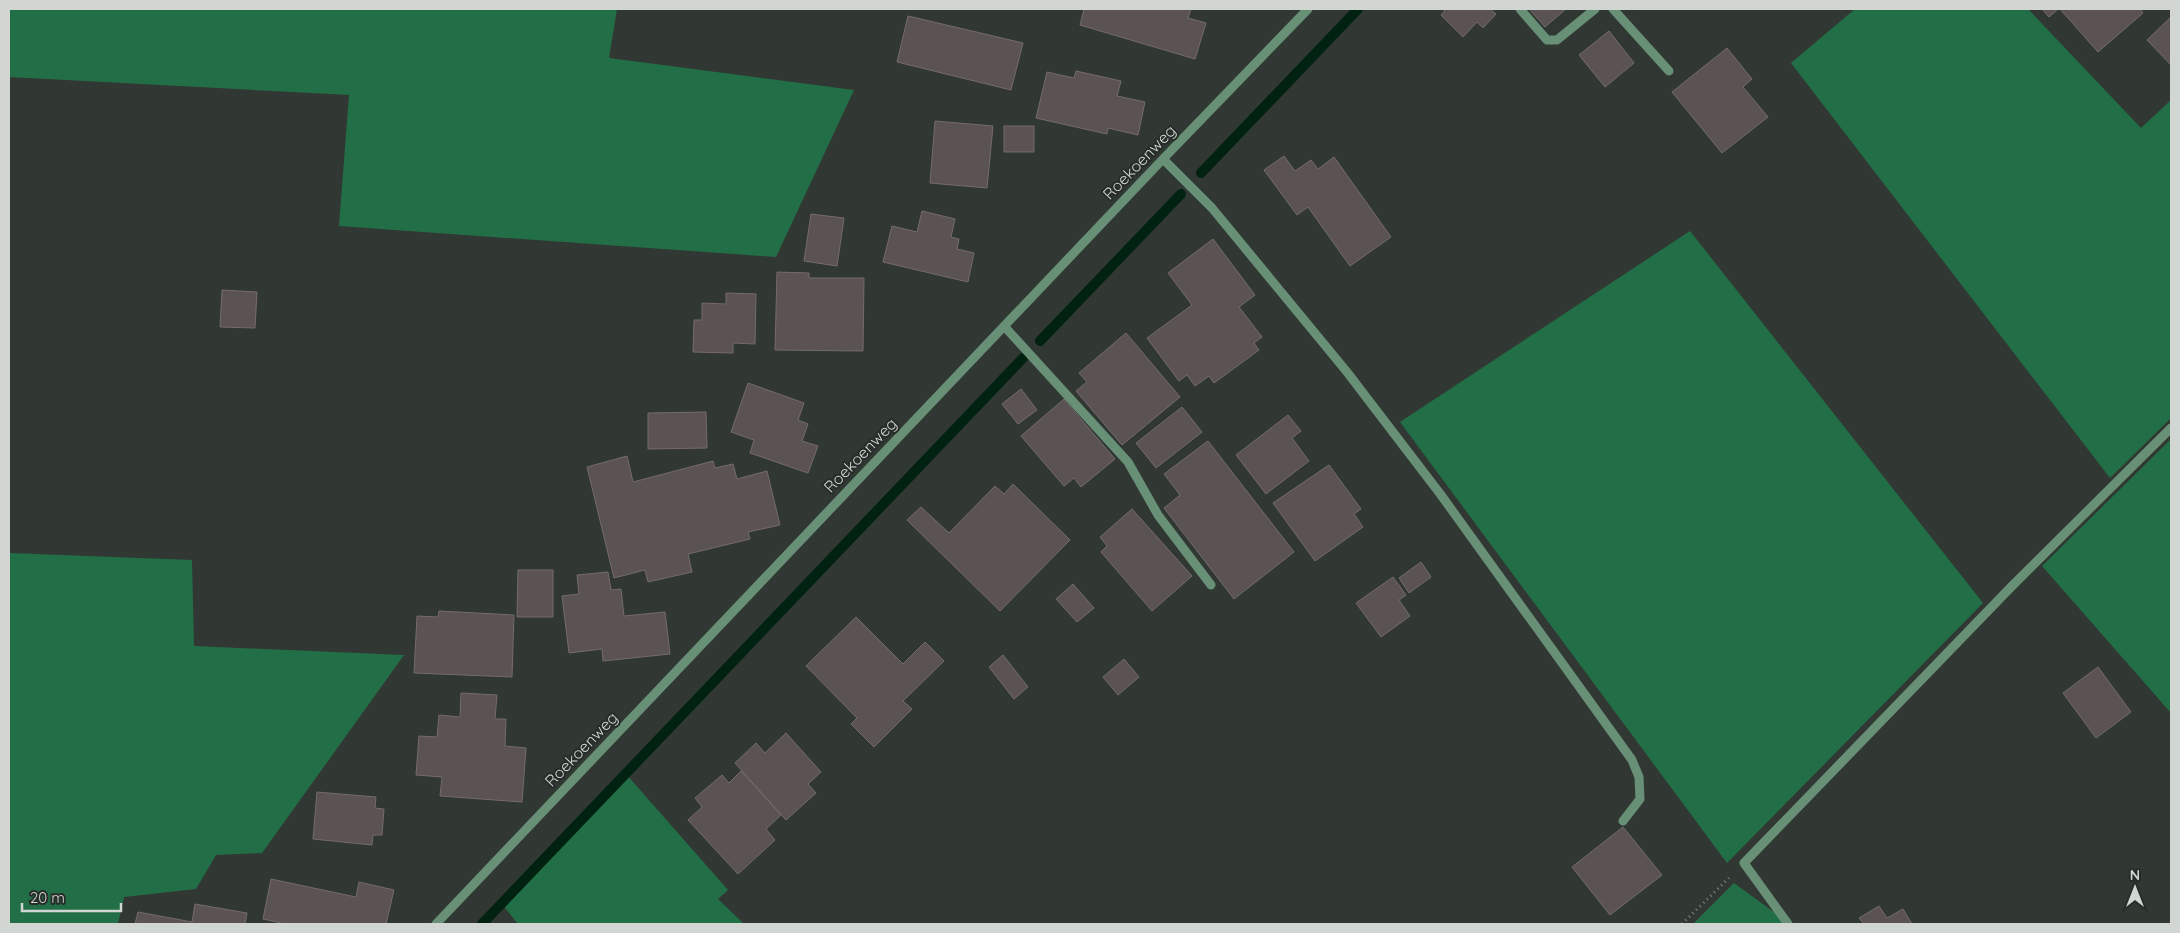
<svg xmlns="http://www.w3.org/2000/svg" width="2180" height="933" font-family="Quicksand,sans-serif">
<rect width="100%" height="100%" fill="#313833"/>
<path fill="#226f47" d="M9,9H617L609,58L854,90L776,257L339,226L349,95L9,77Z
M1855,9H2028L2141,128L2171,100V418L2110,478L1791,63Z
M1690,231L1983,603L1727,863L1400,422Z
M2171,439V713L2042,566Z
M9,553L192,560L194,646L404,655L262,853L216,855L196,889L124,897L118,924H9Z
M626,774L728,890L718,899L744,924H518L502,904Z
M1734,883L1782,918L1786,924H1693Z"/>
<g fill="none" stroke-linecap="round" stroke-linejoin="round">
<path stroke="#022211" stroke-width="10" d="M1201,173L1358,9
M1040,341L1181,194
M482,924L1023,358"/>
</g>
<path fill="#5b5253" stroke="#756b6c" d="M1084,9H1191L1188,18L1206,23L1195,59L1080,25Z
M1446,9H1490L1496,14L1483,28L1477,22L1463,37L1441,15Z
M1529,9H1566L1545,27Z
M2042,9H2058L2049,17Z
M2060,9H2140L2143,13L2098,52Z
M908,16L1023,43L1011,90L897,62Z
M2171,17V65L2147,40Z
M1609,31L1634,63L1605,87L1579,55Z
M1727,48L1752,79L1743,87L1768,117L1722,153L1672,92Z
M1076,71L1121,81L1117,96L1145,102L1138,135L1108,128L1107,134L1036,118L1047,72L1074,78Z
M935,121L993,126L987,188L930,183Z
M1004,126H1034V152H1004Z
M1284,156L1295,171L1311,160L1318,169L1334,157L1391,237L1350,266L1308,207L1297,215L1264,170Z
M922,211L955,219L951,237L959,239L957,249L974,253L968,282L883,262L892,226L917,232Z
M811,214L844,218L837,266L804,261Z
M1213,239L1255,295L1239,307L1262,337L1254,343L1259,350L1214,383L1209,376L1195,386L1187,375L1179,381L1147,338L1192,305L1168,273Z
M777,272L809,273V278H864L863,351L775,350Z
M222,290L257,292L255,328L220,327Z
M726,293L756,294L755,344L733,343V353L693,352L694,320H702V303L726,304Z
M1126,333L1180,397L1122,445L1076,391L1087,382L1079,373Z
M748,383L804,403L798,420L808,424L802,441L818,446L808,473L750,453L754,440L731,432Z
M1021,389L1037,410L1018,424L1002,404Z
M1064,399L1115,459L1081,487L1074,478L1064,486L1021,436Z
M1182,407L1202,432L1156,468L1136,443Z
M706,412L707,448L648,449V413Z
M1288,415L1301,431L1292,438L1309,461L1266,494L1236,455Z
M1208,441L1294,552L1234,599L1164,508L1180,495L1164,474Z
M627,456L633,482L713,461L715,468L733,464L737,479L767,471L780,525L748,532L750,539L688,554L692,572L648,582L645,570L614,578L587,467Z
M1329,465L1361,509L1354,514L1363,527L1315,561L1273,503Z
M1013,484L1070,540L1000,611L907,520L921,507L949,533L995,486L1004,494Z
M1132,509L1192,576L1152,611L1101,552L1107,546L1100,537Z
M1421,562L1431,577L1409,593L1399,578Z
M518,570H553V617H517Z
M608,572L611,590L621,589L624,616L665,612L670,654L603,661L602,649L569,653L562,596L579,594L577,575Z
M1393,577L1406,595L1399,600L1410,616L1381,637L1356,603Z
M1073,584L1094,608L1077,622L1056,599Z
M439,611L514,615L512,677L414,673L417,616L438,617Z
M856,617L903,664L925,642L944,661L903,701L912,709L874,747L851,724L857,718L806,666Z
M1003,655L1028,687L1014,699L989,667Z
M1124,659L1139,677L1118,695L1103,677Z
M2098,667L2131,712L2096,738L2063,693Z
M461,693L497,695L495,719H506L505,746L526,748L522,802L440,796L442,777L416,775L419,736L437,737L439,715L460,717Z
M786,733L821,772L808,784L816,793L786,820L735,763L756,743L765,753Z
M741,771L781,815L766,829L775,840L738,874L688,820L702,807L695,798L722,775L729,783Z
M317,792L376,797L375,808L384,809L382,835H373L372,845L313,839Z
M1623,827L1662,875L1610,915L1572,867Z
M271,879L356,897L359,882L394,890L386,924H281V923L263,919Z
M195,904L247,913L245,924H135L138,912L192,922Z
M1879,906L1887,918L1903,909L1912,924H1864L1859,918Z"/>
<g fill="none" stroke-linecap="round" stroke-linejoin="round">
<path stroke="#828884" stroke-width="3" stroke-dasharray="1 4" stroke-linecap="butt" d="M1682,924L1729,878"/>
<path stroke="#689077" stroke-width="9" d="M1520,9L1547,40H1557L1595,9
M1613,9L1669,71
M1163,159L1212,208L1347,372L1441,495L1632,760L1639,777L1640,799L1623,821
M1004,326L1128,462L1158,515L1211,585
M436,924L1163,159L1308,9
M1788,924L1744,863L2013,585L2171,428"/>
</g>
<g text-anchor="middle" dominant-baseline="central" stroke-width="4" stroke-linejoin="round" paint-order="stroke">
<g font-size="16" fill="#d2d6d3" stroke="#272e29">
<text transform="translate(1139 162) rotate(-46)">Roekoenweg</text>
<text transform="translate(860 455) rotate(-46)">Roekoenweg</text>
<text transform="translate(581 749) rotate(-46)">Roekoenweg</text>
</g>
</g>
<rect width="2180" height="933" fill="none" stroke="#d2d6d3" stroke-width="20"/>
<g transform="translate(2135 888)" stroke="#272e29" stroke-width="4" paint-order="stroke">
<path d="M0-4L9 19L0 12L-9 19Z" fill="#d2d6d3"/>
<text y="-8" font-size="14" font-weight="bold" text-anchor="middle" fill="#d2d6d3">N</text>
</g>
<path d="M22 903v8h99v-8" fill="none" stroke="#d2d6d3" stroke-width="2.5"/>
<text x="30" y="903" font-size="15" fill="#d2d6d3" stroke="#272e29" stroke-width="4" paint-order="stroke">20 m</text>
</svg>
